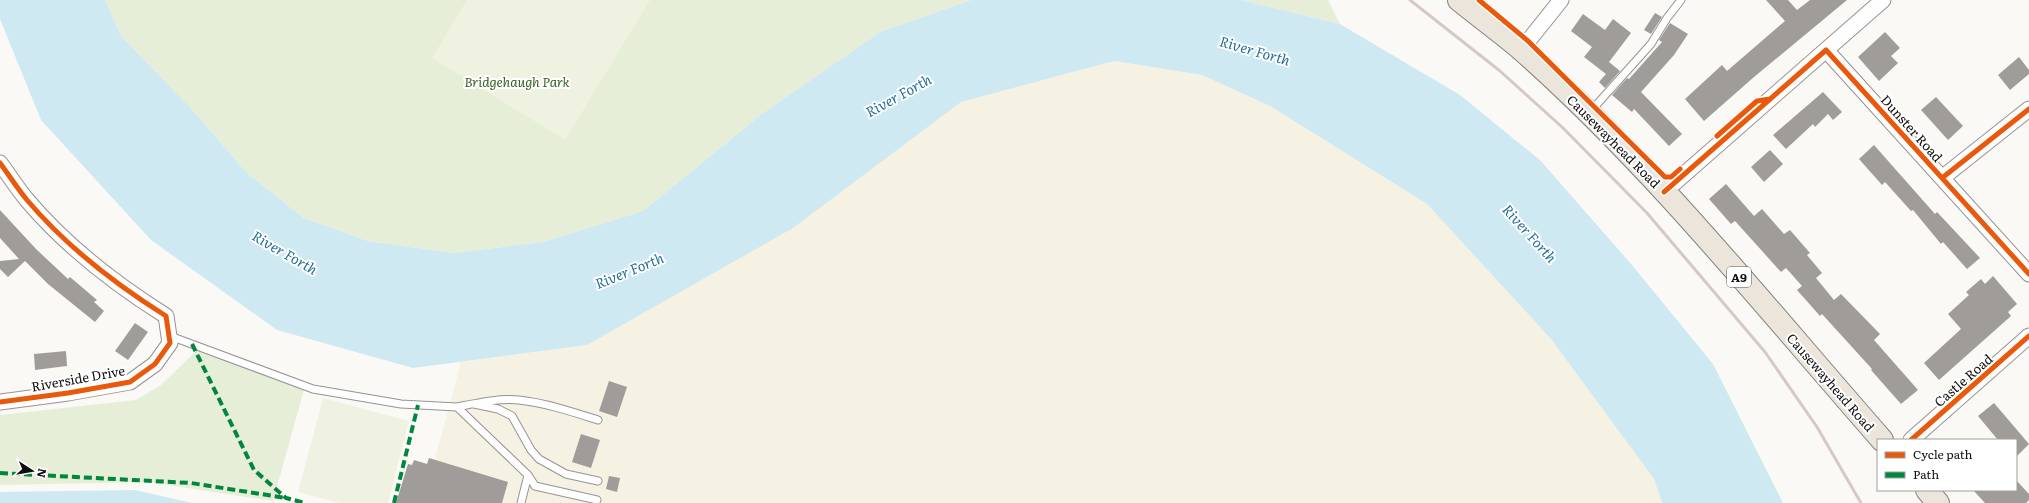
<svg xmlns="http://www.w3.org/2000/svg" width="2029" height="503" font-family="Literata,serif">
<rect width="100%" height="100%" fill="#fbf9f5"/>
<path fill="#f6f2e3" d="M1114,61L1202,75L1270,106L1427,204L1551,339L1654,479L1662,503H423L461,362L587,345L961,102Z"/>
<path fill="#e7eed7" d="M105,0H971L880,32L763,113L643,211L543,242L453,253L368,241L304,218L247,173L189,106L121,36Z
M1241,0H1328L1340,24Z
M200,347L304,390L273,501L148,482L0,485V415L136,400L161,385Z"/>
<path fill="#eff2e0" d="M467,0H650L565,140L432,58Z
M323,398L409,421L388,503H339L298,492Z"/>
<path fill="#cfe9f2" d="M0,0H105L121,36L189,106L247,173L304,218L368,241L453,253L543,242L643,211L763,113L880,32L971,0H1241L1340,24L1460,95L1540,160L1632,265L1713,364L1783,503H1662L1654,479L1551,339L1427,204L1270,106L1202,75L1114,61L961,102L793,228L587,345L413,368L277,330L151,240L41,120L0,19Z
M135,490L192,503H0V492Z"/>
<path fill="#9f9c9a" d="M1766,0H1788L1797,10L1810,0H1847L1754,77L1704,121L1685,99L1722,65L1727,71L1785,21Z
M1655,13L1662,17L1651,34L1644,30Z
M1583,14L1605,30L1613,19L1631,33L1609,62L1620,71L1605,88L1599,82L1606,74L1584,57L1592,47L1571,31Z
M1670,23L1688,34L1674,55L1641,92L1682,134L1669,146L1634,109L1632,112L1612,95L1627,78L1629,79L1662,42L1659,40Z
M1885,32L1900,48L1891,56L1898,63L1879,81L1858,57Z
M2019,57L2029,70V74L2010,90L1998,75Z
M1823,92L1842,112L1833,120L1828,114L1815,127L1813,124L1786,149L1773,135Z
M1936,97L1963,126L1948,140L1921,110Z
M1874,145L1935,214L1937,212L1980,258L1967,269L1943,242L1941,244L1913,210L1911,211L1885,182L1882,185L1859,159Z
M1770,150L1783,164L1764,182L1751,167Z
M1726,184L1754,216L1762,209L1784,234L1790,230L1810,253L1807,255L1822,273L1816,278L1834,300L1841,294L1880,334L1874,340L1918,390L1901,404L1871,370L1872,369L1822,314L1820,316L1797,290L1802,286L1786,268L1781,272L1735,221L1731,224L1709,199Z
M0,210L36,249L68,279L70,277L97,300L94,302L104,311L95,322L48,284L25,261L8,277L0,269V261L19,259L0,238Z
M1993,276L2017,304L2008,312L2011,316L1939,380L1924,363L1961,329L1948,314L1969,295L1966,292L1981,279L1985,284Z
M135,323L148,332L128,360L115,351Z
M66,351L67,366L35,370L34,354Z
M609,381L627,387L617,417L599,411Z
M1994,403L2029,444L2016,457V440H1998L1978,416Z
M581,434L600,440L591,468L572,462Z
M429,458L508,482L502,503H396L408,464L412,465L414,460L427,464Z
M609,476L620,478L617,492L606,489Z
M2016,480L2029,494V500L2026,503H1985L1973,490H2016Z"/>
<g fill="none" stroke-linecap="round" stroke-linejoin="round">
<defs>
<path id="lane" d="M1590,112L1651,44L1667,18L1681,0
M170,336L313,389L401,404L457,407L528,475L521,503
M474,404L498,409L512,416L531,450L539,459L566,474L598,481
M457,407C477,403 499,398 519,400C546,403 573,412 598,420
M528,475L535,486L597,500"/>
<path id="street" d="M1521,50L1561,0
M1826,50L2029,274
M0,163C9,175 17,188 27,200C66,246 115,284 166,316L170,343L155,364L130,382L68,393L0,402
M1942,178L2029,109
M1664,192L1883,0
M1911,440L2029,336"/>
<path id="primary" d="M1459,0C1480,17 1502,33 1522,50C1654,167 1766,308 1882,440
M1927,490L1938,503"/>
</defs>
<use href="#lane" stroke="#959493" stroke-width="9"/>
<use href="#street" stroke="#959493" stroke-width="17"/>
<use href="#primary" stroke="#838280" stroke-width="24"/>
<use href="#lane" stroke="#fefefe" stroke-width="7"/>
<use href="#street" stroke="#fefefe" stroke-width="15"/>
<use href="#primary" stroke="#ebe5dc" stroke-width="22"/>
<path stroke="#d6c7c9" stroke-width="3" d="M1410,0L1500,71L1562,127L1647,213L1765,352L1817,427L1861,503"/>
<path stroke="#00873e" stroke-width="4" stroke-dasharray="8 4" stroke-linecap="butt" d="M192,344L254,470L286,498L305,503
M0,473L191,483L286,498
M394,503L418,405"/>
<defs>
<path id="cycleway" d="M1479,0L1528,41L1665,177H1671L1680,169
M1717,136L1757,101L1770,99
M0,163C9,175 17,188 27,200C66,246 115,284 166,316L170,343L155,364L130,382L68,393L0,402
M1942,178L2029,109
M1664,192L1826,50L2029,274
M1911,440L2029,336"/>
</defs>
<use href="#cycleway" stroke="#fff" stroke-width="8"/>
<use href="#cycleway" stroke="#e8590c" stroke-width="5"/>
</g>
<g text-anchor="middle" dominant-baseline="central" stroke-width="4" stroke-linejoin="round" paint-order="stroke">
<rect fill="#fff" stroke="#575757" stroke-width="1" x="1727" y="267" width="24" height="20" rx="3"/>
<g font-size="12" font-weight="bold" fill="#0f0f0f">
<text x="1739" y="277">A9</text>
</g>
<g font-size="13" font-style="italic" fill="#386025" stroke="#fff">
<text x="517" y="81">Bridgehaugh Park</text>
</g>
<g font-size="13" fill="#0f0f0f" stroke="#fff">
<text transform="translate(1912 128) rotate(48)">Dunster Road</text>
<text transform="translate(1614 141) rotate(45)">Causewayhead Road</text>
<text transform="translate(78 378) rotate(-10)">Riverside Drive</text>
<text transform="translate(1963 380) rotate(-41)">Castle Road</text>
<text transform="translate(1831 382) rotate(49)">Causewayhead Road</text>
</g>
<g font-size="14" font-style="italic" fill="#246f94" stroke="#fff">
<text transform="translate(1255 50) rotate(16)">River Forth</text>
<text transform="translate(898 95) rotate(-29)">River Forth</text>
<text transform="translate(1530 233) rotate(48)">River Forth</text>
<text transform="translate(285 252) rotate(30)">River Forth</text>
<text transform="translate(629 270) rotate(-22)">River Forth</text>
</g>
</g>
<rect x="1877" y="439" width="140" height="52" fill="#ffffff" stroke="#9f9f9f"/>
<rect x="1885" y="452" width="20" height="6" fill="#e8590c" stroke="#9f9f9f"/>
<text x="1913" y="459" font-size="12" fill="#0f0f0f">Cycle path</text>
<rect x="1885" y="472" width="20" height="6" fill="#00873e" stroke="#9f9f9f"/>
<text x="1913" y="479" font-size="12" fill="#0f0f0f">Path</text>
<g transform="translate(32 471) rotate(102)" stroke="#ffffff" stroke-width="3" paint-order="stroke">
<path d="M0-3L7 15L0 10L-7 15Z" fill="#0f0f0f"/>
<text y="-6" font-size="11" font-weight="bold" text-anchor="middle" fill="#0f0f0f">N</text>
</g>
</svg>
